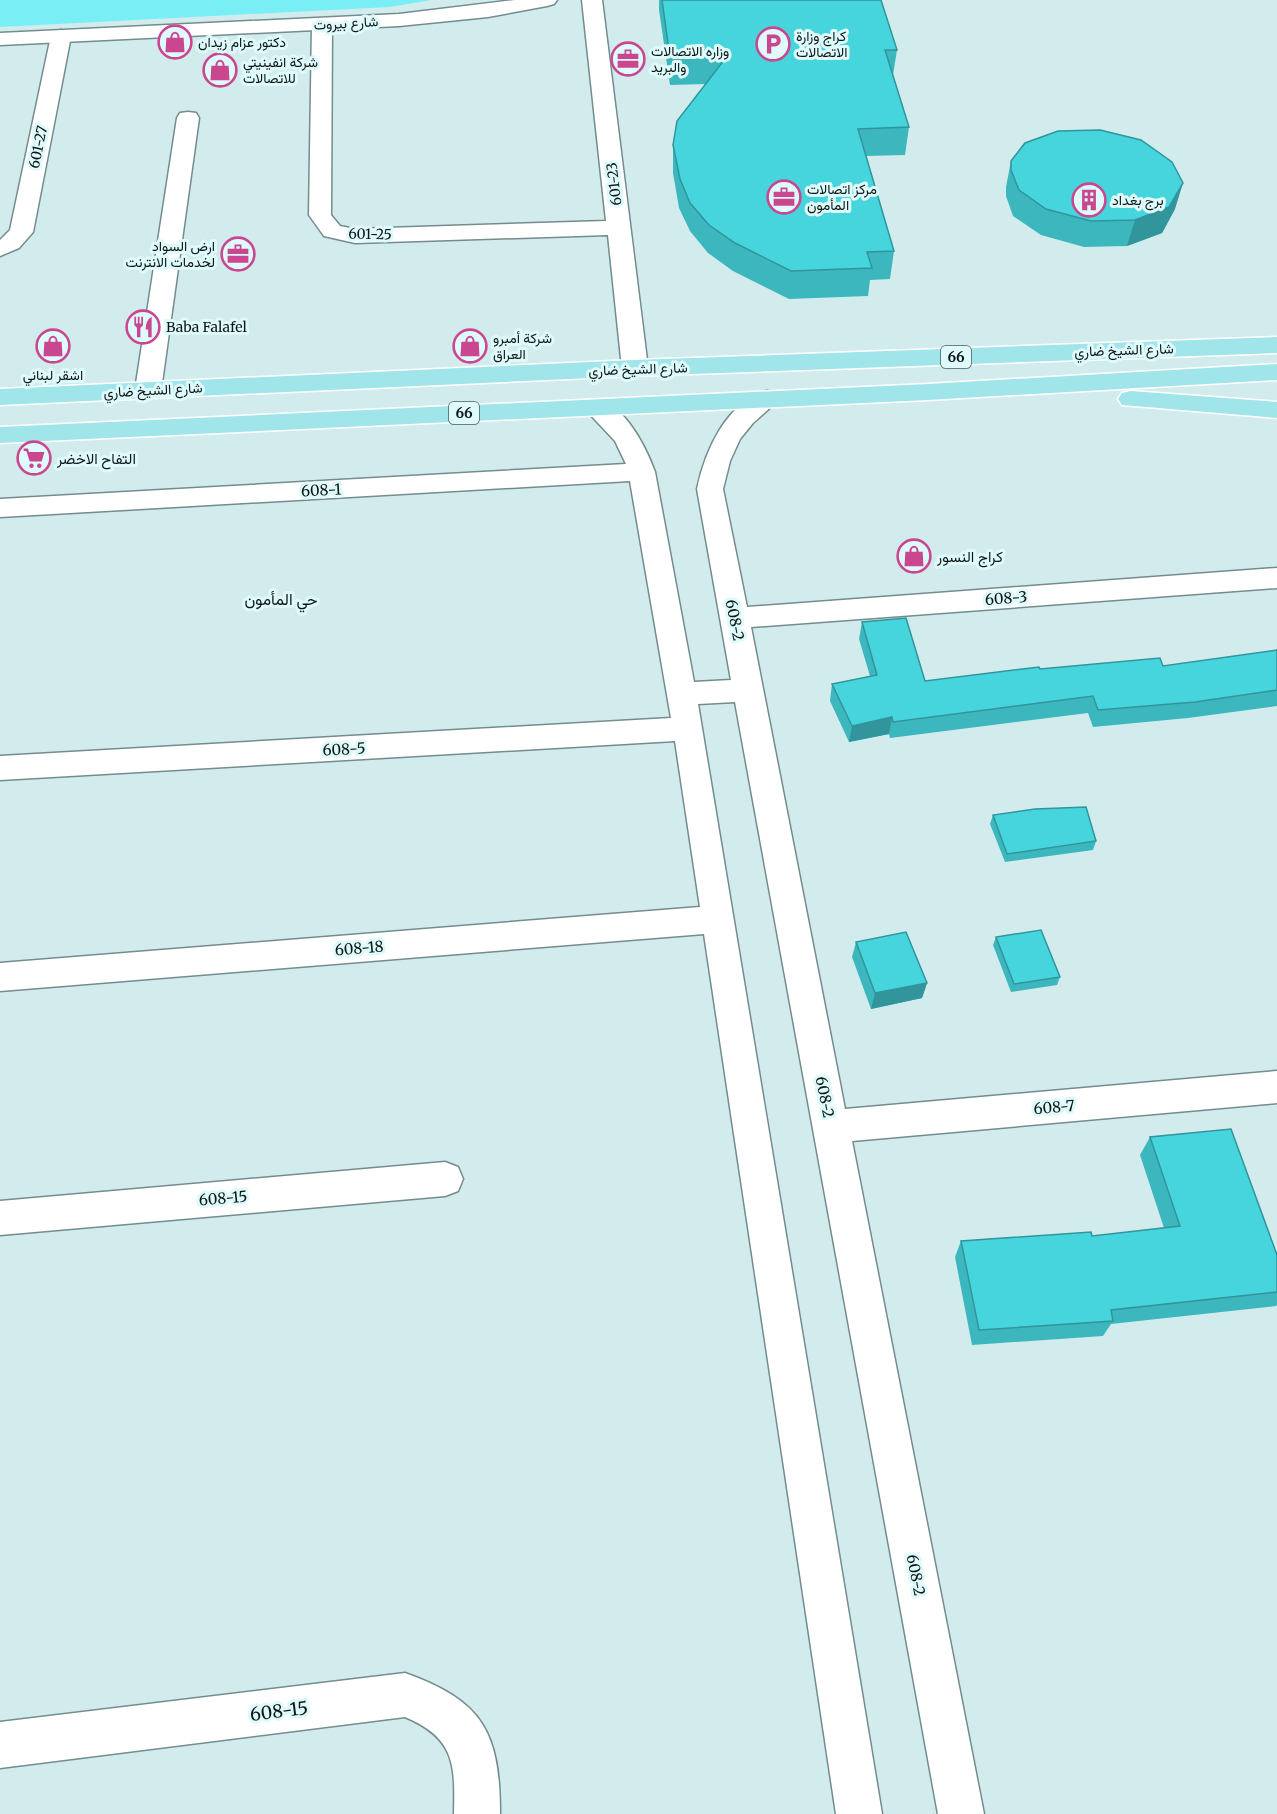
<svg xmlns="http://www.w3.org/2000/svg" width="1277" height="1814" font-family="Merriweather,Vazirmatn,serif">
<rect width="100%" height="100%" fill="#d2ecee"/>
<path fill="#79eff5" d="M0,0H431L390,7L0,27Z"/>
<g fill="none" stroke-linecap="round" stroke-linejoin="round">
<defs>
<path id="minor" d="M582,0H602L648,368L644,374L635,376L626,374L622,368L608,235L355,243L324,236L309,215L312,25L315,21H329L332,25L331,215L340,226L355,229L606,221Z
M61,30L68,32L71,36L33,232L19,248L0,256V240L10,230L51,36L54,32Z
M188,112L196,113L199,118L161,390L157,396L148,398L139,396L135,390L177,118L180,113Z
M767,391L776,393L780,399L753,423L740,439L730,461L723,489L747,607L1277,568V588L751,627L845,1109L1277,1071V1103L852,1141L984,1814H938L735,702L698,704L882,1814H836L704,934L0,991V963L700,907L675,741L0,780V756L671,718L630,481L0,517V499L626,464L615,441L583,407L587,401C620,393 646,447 655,472L694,682L731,680L697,489C705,451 726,402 767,391Z
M445,1162L458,1167L463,1179L458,1191L445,1196L0,1235V1201Z
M405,1673C483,1701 500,1732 500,1814H454C455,1766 456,1738 405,1717L0,1768V1722Z"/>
<path id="secondary" d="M515,0H557L554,4L547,6L488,17L399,26L0,45V33L399,14Z"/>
<path id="primary" d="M1277,337V353L635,376L0,405V389L635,360Z
M1277,364V380L928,400L0,443V427L928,384Z
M1131,391L1277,402V418L1122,405L1118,399L1122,393Z"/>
</defs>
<use href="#minor" stroke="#748c8d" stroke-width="3"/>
<use href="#secondary" stroke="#748c8d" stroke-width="3"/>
<use href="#primary" stroke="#fff" stroke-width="3"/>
<use href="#minor" fill="#fff" fill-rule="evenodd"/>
<use href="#secondary" fill="#fff" fill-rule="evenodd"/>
<use href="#primary" fill="#9fe5e9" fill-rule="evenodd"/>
</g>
<path fill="#3cb7be" d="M659,0H881L897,50L893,75L909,127L905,155L866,156L894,251L890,279L870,280L868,296L789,299L733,271L708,253L690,231L679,208L673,173V145L706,84L670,85L659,10Z
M1011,161L1175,209L1162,233L1127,246L1084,247L1041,235L1013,216L1006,196V187Z
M862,622L925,681L1040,669L1163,666L1277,650V706L1188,718L1093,727L1088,713L890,738L889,734L849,742L830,701L832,684L870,676L859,639Z
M993,815L1096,841L1093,850L1005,862L990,824Z
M996,937L1060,977L1057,985L1011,992L993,945Z
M856,942L927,983L922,998L871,1009L852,957Z
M1150,1137L1277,1255V1305L1276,1306L1111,1324L1103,1336L972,1345L955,1257L961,1241L1092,1236L1164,1228L1140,1155Z"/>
<path fill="#31959b" d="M1183,183L1175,209L1162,233L1127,246L1135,220Z
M892,717L889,734L849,742L852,726Z
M927,983L922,998L871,1009L875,993Z"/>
<path fill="#46d5dd" stroke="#31959b" stroke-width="1.5" d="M662,0H881L897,50H885L909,127L858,129L894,251L867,252L872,268L791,271L735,243L709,225L690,203L680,179L673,145L677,121L728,55L670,57Z
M1100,130L1141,140L1172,162L1183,183L1169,207L1135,220L1091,221L1046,209L1019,190L1011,170V161L1025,143L1058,131Z
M906,618L925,681L1039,667L1040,669L1160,658L1163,666L1277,650V690L1195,702L1098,710L1093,696L893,722L892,717L852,726L832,684L877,675L862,622Z
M1086,807L1096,841L1007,854L993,815L1035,809Z
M1041,930L1060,977L1014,984L996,937Z
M906,932L927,983L875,993L856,942Z
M1231,1129L1277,1255V1292L1111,1310L1113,1321L979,1330L961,1241L1091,1232L1092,1236L1180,1226L1150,1137Z"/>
<defs>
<symbol id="shop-ring" viewBox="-11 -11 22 22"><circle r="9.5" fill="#dffafb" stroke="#ca478f" stroke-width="1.5"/><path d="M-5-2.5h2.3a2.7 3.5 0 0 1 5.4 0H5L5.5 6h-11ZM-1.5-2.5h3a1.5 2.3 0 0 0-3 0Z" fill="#ca478f"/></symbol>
<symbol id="parking-ring" viewBox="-11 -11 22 22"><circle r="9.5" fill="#dffafb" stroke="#ca478f" stroke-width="1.5"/><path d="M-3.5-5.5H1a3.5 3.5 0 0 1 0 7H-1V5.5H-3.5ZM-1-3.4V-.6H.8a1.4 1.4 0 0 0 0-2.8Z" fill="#ca478f"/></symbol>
<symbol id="office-ring" viewBox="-11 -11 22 22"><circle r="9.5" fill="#dffafb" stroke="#ca478f" stroke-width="1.5"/><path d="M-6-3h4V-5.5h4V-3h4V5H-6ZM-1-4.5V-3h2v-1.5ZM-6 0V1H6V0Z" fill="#ca478f"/></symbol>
<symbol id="building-ring" viewBox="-11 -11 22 22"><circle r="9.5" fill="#dffafb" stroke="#ca478f" stroke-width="1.5"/><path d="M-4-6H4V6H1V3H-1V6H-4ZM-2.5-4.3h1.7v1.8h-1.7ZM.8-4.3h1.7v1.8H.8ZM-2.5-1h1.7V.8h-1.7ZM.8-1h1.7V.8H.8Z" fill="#ca478f"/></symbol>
<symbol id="restaurant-ring" viewBox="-11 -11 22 22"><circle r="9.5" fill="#dffafb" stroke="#ca478f" stroke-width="1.5"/><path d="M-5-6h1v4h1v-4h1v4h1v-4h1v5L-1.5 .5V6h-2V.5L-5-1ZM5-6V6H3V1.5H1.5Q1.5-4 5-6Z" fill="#ca478f"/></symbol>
<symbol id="supermarket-ring" viewBox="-11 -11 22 22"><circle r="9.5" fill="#dffafb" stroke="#ca478f" stroke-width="1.5"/><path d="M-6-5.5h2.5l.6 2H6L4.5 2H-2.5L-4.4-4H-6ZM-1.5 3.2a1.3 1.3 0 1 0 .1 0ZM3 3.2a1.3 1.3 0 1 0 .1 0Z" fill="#ca478f"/></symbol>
</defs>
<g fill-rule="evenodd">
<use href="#shop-ring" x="156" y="23" width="38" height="38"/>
<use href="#parking-ring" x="754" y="25" width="38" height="38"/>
<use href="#office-ring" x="609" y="40" width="38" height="38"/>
<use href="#shop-ring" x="201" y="51" width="38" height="38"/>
<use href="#office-ring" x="765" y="178" width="38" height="38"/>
<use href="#building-ring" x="1070" y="181" width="38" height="38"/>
<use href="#office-ring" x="219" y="235" width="38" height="38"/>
<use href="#restaurant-ring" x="124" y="308" width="38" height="38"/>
<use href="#shop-ring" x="34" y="327" width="38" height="38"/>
<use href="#shop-ring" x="451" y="327" width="38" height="38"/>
<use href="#supermarket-ring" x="15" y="439" width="38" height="38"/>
<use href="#shop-ring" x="895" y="537" width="38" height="38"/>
</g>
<g text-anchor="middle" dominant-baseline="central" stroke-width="6" stroke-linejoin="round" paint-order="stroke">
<g font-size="14" fill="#0e1717" stroke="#dffafb">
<text transform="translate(346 23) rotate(-3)">شارع بيروت</text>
<text transform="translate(38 147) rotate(-78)">601-27</text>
<text transform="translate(614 184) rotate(-97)">601-23</text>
<text transform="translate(370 234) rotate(1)">601-25</text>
<text transform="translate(1124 350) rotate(-2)">شارع الشيخ ضاري</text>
<text transform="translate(638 369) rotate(-2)">شارع الشيخ ضاري</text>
<text transform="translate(153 390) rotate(-3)">شارع الشيخ ضاري</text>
</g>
<g font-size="14" fill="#0e1717" stroke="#dffafb" text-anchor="start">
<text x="796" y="36">كراج وزارة<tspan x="796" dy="16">الاتصالات</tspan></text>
<text x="198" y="42">دكتور عزام زيدان</text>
<text x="651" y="51">وزاره الاتصالات<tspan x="651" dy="16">والبريد</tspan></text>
<text x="243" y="62">شركة انفينيتي<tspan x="243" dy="16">للاتصالات</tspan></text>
<text x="807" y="189">مركز اتصالات<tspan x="807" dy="16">المأمون</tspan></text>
<text x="1112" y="200">برج بغداد</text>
<text x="215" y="246" text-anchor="end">ارض السواد<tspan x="215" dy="16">لخدمات الانترنت</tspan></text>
<text x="166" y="327">Baba Falafel</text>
<text x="493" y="338">شركة أمبرو<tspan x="493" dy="16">العراق</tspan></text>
<text x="53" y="375" text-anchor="middle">اشقر لبناني</text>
</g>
<g fill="#dffafb" stroke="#4d5b5b" stroke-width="1.5">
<rect x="941" y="346" width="30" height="22" rx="4.5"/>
<rect x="449" y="402" width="30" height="22" rx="4.5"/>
</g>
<g font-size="14" font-weight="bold" fill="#0e1717">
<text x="956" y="357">66</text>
<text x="464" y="413">66</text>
</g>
<g font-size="15" fill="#0e1717" stroke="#dffafb" text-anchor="start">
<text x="57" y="458">التفاح الاخضر</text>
<text x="937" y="556">كراج النسور</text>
</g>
<g font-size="15" fill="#0e1717" stroke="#dffafb">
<text transform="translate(321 490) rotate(-3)">608-1</text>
<text transform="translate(1006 598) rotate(-4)">608-3</text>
<text transform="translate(735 620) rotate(79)">608-2</text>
<text transform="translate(344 749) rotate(-3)">608-5</text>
<text transform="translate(359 948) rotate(-5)">608-18</text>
<text transform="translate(825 1097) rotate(79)">608-2</text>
<text transform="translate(1054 1107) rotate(-5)">608-7</text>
<text transform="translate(223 1198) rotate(-5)">608-15</text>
<text transform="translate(916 1575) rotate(79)">608-2</text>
</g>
<g font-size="16" fill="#0e1717" stroke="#dffafb">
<text x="281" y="599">حي المأمون</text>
</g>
<g font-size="18" fill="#0e1717" stroke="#dffafb">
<text transform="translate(279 1711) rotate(-7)">608-15</text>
</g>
</g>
</svg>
